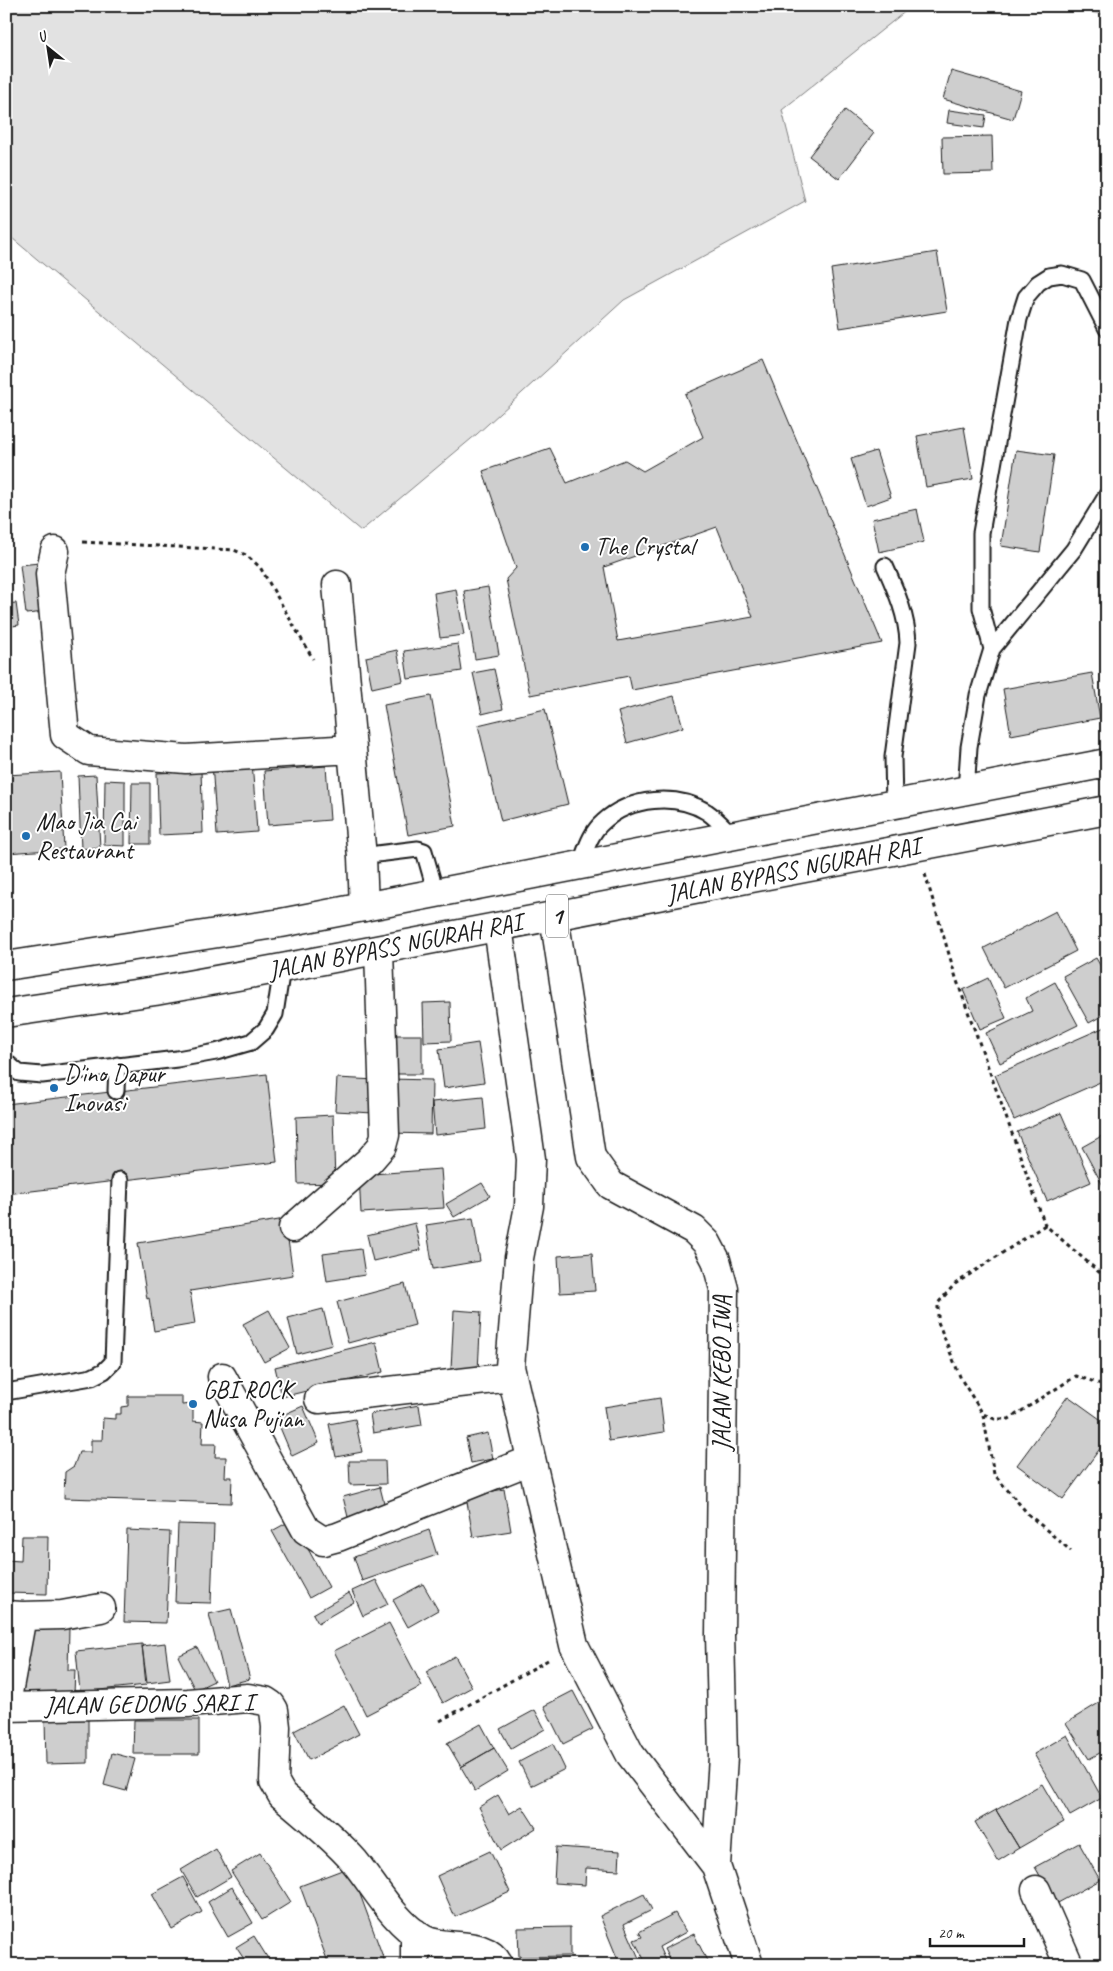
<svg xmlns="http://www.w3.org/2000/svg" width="1113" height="1971" font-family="Caveat,sans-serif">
<rect width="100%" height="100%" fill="#fff"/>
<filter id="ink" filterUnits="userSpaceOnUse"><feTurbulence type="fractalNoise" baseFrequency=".02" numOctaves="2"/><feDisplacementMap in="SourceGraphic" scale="10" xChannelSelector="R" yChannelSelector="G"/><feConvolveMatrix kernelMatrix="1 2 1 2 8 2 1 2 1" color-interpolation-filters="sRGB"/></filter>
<g filter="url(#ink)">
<path fill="#e2e2e2" stroke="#7f7f7f" d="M6,6H912L782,110L805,201L624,300L477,434L361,531L6,233Z
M1054,6H1107V15Z"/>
<path fill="#cecece" stroke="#1c1c1c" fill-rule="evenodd" d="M951,71L1021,91L1013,119L943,99Z
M845,110L874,133L839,179L809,156Z
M949,110L986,115L984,128L947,123Z
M992,136L993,173L943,174L942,137Z
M937,252L947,311L840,328L831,269Z
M763,360L882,643L632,690L629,676L530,695L506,579L516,568L483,471L550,448L567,483L625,460L643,471L703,437L685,394ZM717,527L753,617L618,641L604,567Z
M964,427L973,479L926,487L917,436Z
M1016,450L1054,455L1040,552L1001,546Z
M876,451L891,497L866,506L851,459Z
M917,509L924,542L879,552L872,519Z
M39,563L45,612L26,614L20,565Z
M488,587L499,655L475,659L464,591Z
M456,589L464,635L440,638L434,593Z
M16,603L19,625L6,627V604Z
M458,644L462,671L408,679L404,651Z
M397,650L403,681L372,688L366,657Z
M494,669L503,709L482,714L473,673Z
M1092,673L1100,718L1011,735L1003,689Z
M431,696L455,826L408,835L384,705Z
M674,696L683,727L627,743L618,712Z
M545,709L568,804L501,821L478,725Z
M252,761L257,832L217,835L212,763Z
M326,766L330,820L268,825L264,771Z
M201,771L203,833L159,835L157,773Z
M60,772L64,849L6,853V775Z
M96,775L100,847L81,849L78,776Z
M105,780L125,781V846L104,845Z
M132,783H150V844H131Z
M1056,911L1076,951L1004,988L984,948Z
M1096,958L1107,977V1013L1089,1023L1063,976Z
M988,978L1006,1018L980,1029L963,990Z
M1055,982L1078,1025L1000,1063L986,1033L1032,1011L1026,998Z
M450,1002L451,1041L424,1042L423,1003Z
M1107,1026V1079L1014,1120L995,1075Z
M393,1035H422V1074H392Z
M478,1043L484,1082L444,1088L439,1049Z
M267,1074L277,1162L6,1194V1104Z
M337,1078L376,1080L374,1113L335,1111Z
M390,1079L432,1080L431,1134L389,1133Z
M483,1097L486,1129L435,1135L432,1102Z
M1061,1113L1091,1182L1047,1201L1017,1132Z
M333,1115L335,1183L298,1184L296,1117Z
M1107,1133V1193L1082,1147Z
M441,1169L444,1208L361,1213L359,1175Z
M482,1183L490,1196L454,1217L446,1204Z
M473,1218L480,1261L433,1269L426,1225Z
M285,1219L293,1275L190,1291L195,1324L154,1331L149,1298L147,1299L138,1243Z
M415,1223L421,1250L373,1261L367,1235Z
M361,1249L365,1275L327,1281L323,1254Z
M592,1253L595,1291L560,1293L558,1256Z
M405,1284L415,1325L348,1343L337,1302Z
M323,1309L332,1345L297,1354L288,1318Z
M269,1310L290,1348L264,1362L243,1324Z
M454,1310L481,1312L478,1371L451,1369Z
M376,1342L383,1372L282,1397L275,1367Z
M128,1396H182V1405L193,1404V1421L203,1422L202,1444H216L215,1457H226L225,1477H232L231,1503L64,1498L65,1472L74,1466L79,1452H91V1440H102L103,1418L115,1419V1414H121V1407L128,1406Z
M1068,1396L1107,1424V1439L1063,1499L1017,1465Z
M660,1398L664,1432L609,1441L604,1407Z
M419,1405L422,1425L373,1433L370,1414Z
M303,1406L319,1443L292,1456L276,1418Z
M355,1419L362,1452L336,1457L329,1424Z
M488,1433L493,1459L471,1463L466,1438Z
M349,1461H385L386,1484L350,1485Z
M380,1487L385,1507L348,1517L343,1497Z
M504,1489L511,1531L473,1537L466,1496Z
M292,1520L329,1587L309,1598L272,1531Z
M178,1524L214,1525L211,1603L175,1602Z
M127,1530L170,1532L166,1623L124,1622Z
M429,1530L437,1555L362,1581L354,1557Z
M22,1536H48L47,1594L6,1593V1560L21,1561Z
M376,1580L388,1604L363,1616L352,1591Z
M423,1584L438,1610L408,1627L393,1600Z
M349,1593L354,1602L318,1623L313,1614Z
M231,1609L250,1679L227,1685L209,1614Z
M389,1623L422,1686L366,1715L334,1651Z
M29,1627L69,1628L68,1670H75L74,1694L17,1693V1673H28Z
M165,1643L170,1680L147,1683L142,1646Z
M142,1644L146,1685L80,1692L76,1651Z
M197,1647L214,1681L195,1690L178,1656Z
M455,1656L472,1687L443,1703L426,1672Z
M573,1691L593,1729L563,1744L544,1706Z
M1107,1698V1749L1089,1759L1066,1723Z
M344,1705L359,1734L309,1760L294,1731Z
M535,1710L545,1729L511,1749L500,1729Z
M88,1716V1763L46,1764L45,1718Z
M134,1720H199V1754H133Z
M481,1724L494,1748L461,1767L447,1743Z
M1067,1735L1102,1798L1070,1816L1034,1754Z
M553,1744L565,1769L531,1786L519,1762Z
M494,1748L508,1771L475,1791L461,1767Z
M112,1753L135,1759L126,1791L104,1785Z
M1042,1784L1064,1822L1019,1848L996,1810Z
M498,1795L509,1814L522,1806L536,1828L501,1850L479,1807Z
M996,1810L1019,1848L998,1861L975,1822Z
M1079,1843L1100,1880L1056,1904L1035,1867Z
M556,1847L620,1851L619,1870L586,1868L585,1885L554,1883Z
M216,1849L231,1877L197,1897L181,1870Z
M490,1851L510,1892L455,1917L437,1876Z
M260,1853L291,1902L262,1920L231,1871Z
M350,1867L386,1965H329L300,1886Z
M183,1877L202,1912L172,1929L152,1894Z
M232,1887L253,1923L228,1937L208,1902Z
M644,1894L652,1910L624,1924L642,1965H620L600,1916Z
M675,1913L686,1932L659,1947L667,1965H647L634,1940L642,1937L639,1932Z
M570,1927V1956L519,1957L518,1928Z
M694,1934L709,1965H672L664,1949Z
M254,1936L272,1965H248L236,1947Z
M581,1962V1965H545Z"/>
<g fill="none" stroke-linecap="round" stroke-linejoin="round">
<defs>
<path id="lane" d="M885,566C896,591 907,615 908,643L893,757L894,805
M992,649L981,608V533L1019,319L1026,297L1038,283L1049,276L1062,274L1082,280L1107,329
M966,791L969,747L978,695L992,649L1074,549L1107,495
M377,854L418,849L424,851L436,893
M580,865C586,850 590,833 603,822C630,797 676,793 707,812C716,818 725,828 733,836
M6,1062L19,1073L42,1075L177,1059L216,1052L251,1042L266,1029L275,1014L282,968
M116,1091L117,1065
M6,1392L92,1377L104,1371L113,1362L120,1180"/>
<path id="street" d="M55,551L50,574L65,735L89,751L186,759L352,749
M337,585L362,857L364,907
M554,916L591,1157L611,1185L694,1230L707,1243L716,1260L724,1289L720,1635L723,1757L716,1866
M498,927L531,1159L529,1206L519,1258L510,1367L574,1645L630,1754L716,1866L749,1965
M293,1228L369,1161L382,1146L385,1135L379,950
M222,1377L306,1530L323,1541L338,1537L531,1460
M319,1399L512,1377
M6,1615L22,1616L6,1704
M22,1616L62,1615L101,1608
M6,1707L188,1703L248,1698L265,1701L271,1705L274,1710L276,1727L274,1781L282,1795C305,1814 336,1840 355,1862C376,1888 393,1921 423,1939C446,1952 484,1937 499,1965
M1036,1890L1069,1965
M415,1933V1965"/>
<path id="highway" d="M6,966L281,923L1107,763
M6,1013L155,991L282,968L1107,810"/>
</defs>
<use href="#lane" stroke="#1c1c1c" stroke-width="19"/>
<use href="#street" stroke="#1c1c1c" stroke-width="31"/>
<use href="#highway" stroke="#1c1c1c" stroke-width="31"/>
<path stroke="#1c1c1c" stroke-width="3" stroke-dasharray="4 4" stroke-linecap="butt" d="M83,542L234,550L246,555L260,567L313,659
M925,874L957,981L1045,1225L1107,1279
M1045,1225L955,1284L938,1303V1322L961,1379L983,1414L995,1419H1009L1076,1376L1107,1386
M983,1415L994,1474L1028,1514L1071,1551
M440,1721L548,1660"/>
<use href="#lane" stroke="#fff" stroke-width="15"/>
<use href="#street" stroke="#fff" stroke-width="28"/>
<use href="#highway" stroke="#fff" stroke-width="28"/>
</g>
</g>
<g fill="#1f6fb2" stroke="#fff" stroke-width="2">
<circle cx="585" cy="547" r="5"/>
<circle cx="26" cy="836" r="5"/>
<circle cx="54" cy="1088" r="5"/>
<circle cx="193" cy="1404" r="5"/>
</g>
<g text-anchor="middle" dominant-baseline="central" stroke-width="4" stroke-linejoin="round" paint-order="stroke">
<rect fill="#fff" stroke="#606060" stroke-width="1" x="546" y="894.5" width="22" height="43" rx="4"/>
<g font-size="24" font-weight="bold" fill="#1c1c1c">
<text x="557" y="916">1</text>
</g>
<g font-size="25" fill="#1c1c1c" stroke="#fff" text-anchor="start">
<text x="595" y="547">The Crystal</text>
<text x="36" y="822">Mao Jia Cai<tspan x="36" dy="29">Restaurant</tspan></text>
<text x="64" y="1074">D'ino Dapur<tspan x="64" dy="29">Inovasi</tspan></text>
<text x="203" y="1390">GBI ROCK<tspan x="203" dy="29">Nusa Pujian</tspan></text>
</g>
<g font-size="25" fill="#1c1c1c" stroke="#fff">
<text transform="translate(793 870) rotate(-11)">JALAN BYPASS NGURAH RAI</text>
<text transform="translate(395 946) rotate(-11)">JALAN BYPASS NGURAH RAI</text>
<text transform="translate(722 1373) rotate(-90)">JALAN KEBO IWA</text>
<text transform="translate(149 1704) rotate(-1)">JALAN GEDONG SARI I</text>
</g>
</g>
<rect width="1113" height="1971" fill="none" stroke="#fff" stroke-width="25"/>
<rect x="12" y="12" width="1088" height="1946" fill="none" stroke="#1c1c1c" stroke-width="2" filter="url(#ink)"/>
<g transform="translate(48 48) rotate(330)" stroke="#ffffff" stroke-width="4" paint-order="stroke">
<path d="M0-4L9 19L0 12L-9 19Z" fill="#1c1c1c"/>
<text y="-8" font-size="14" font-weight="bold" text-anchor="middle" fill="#1c1c1c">U</text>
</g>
<path d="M930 1938v8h94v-8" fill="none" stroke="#1c1c1c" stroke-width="2.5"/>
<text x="938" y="1938" font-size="15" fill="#1c1c1c" stroke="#ffffff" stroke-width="4" paint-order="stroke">20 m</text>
</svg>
